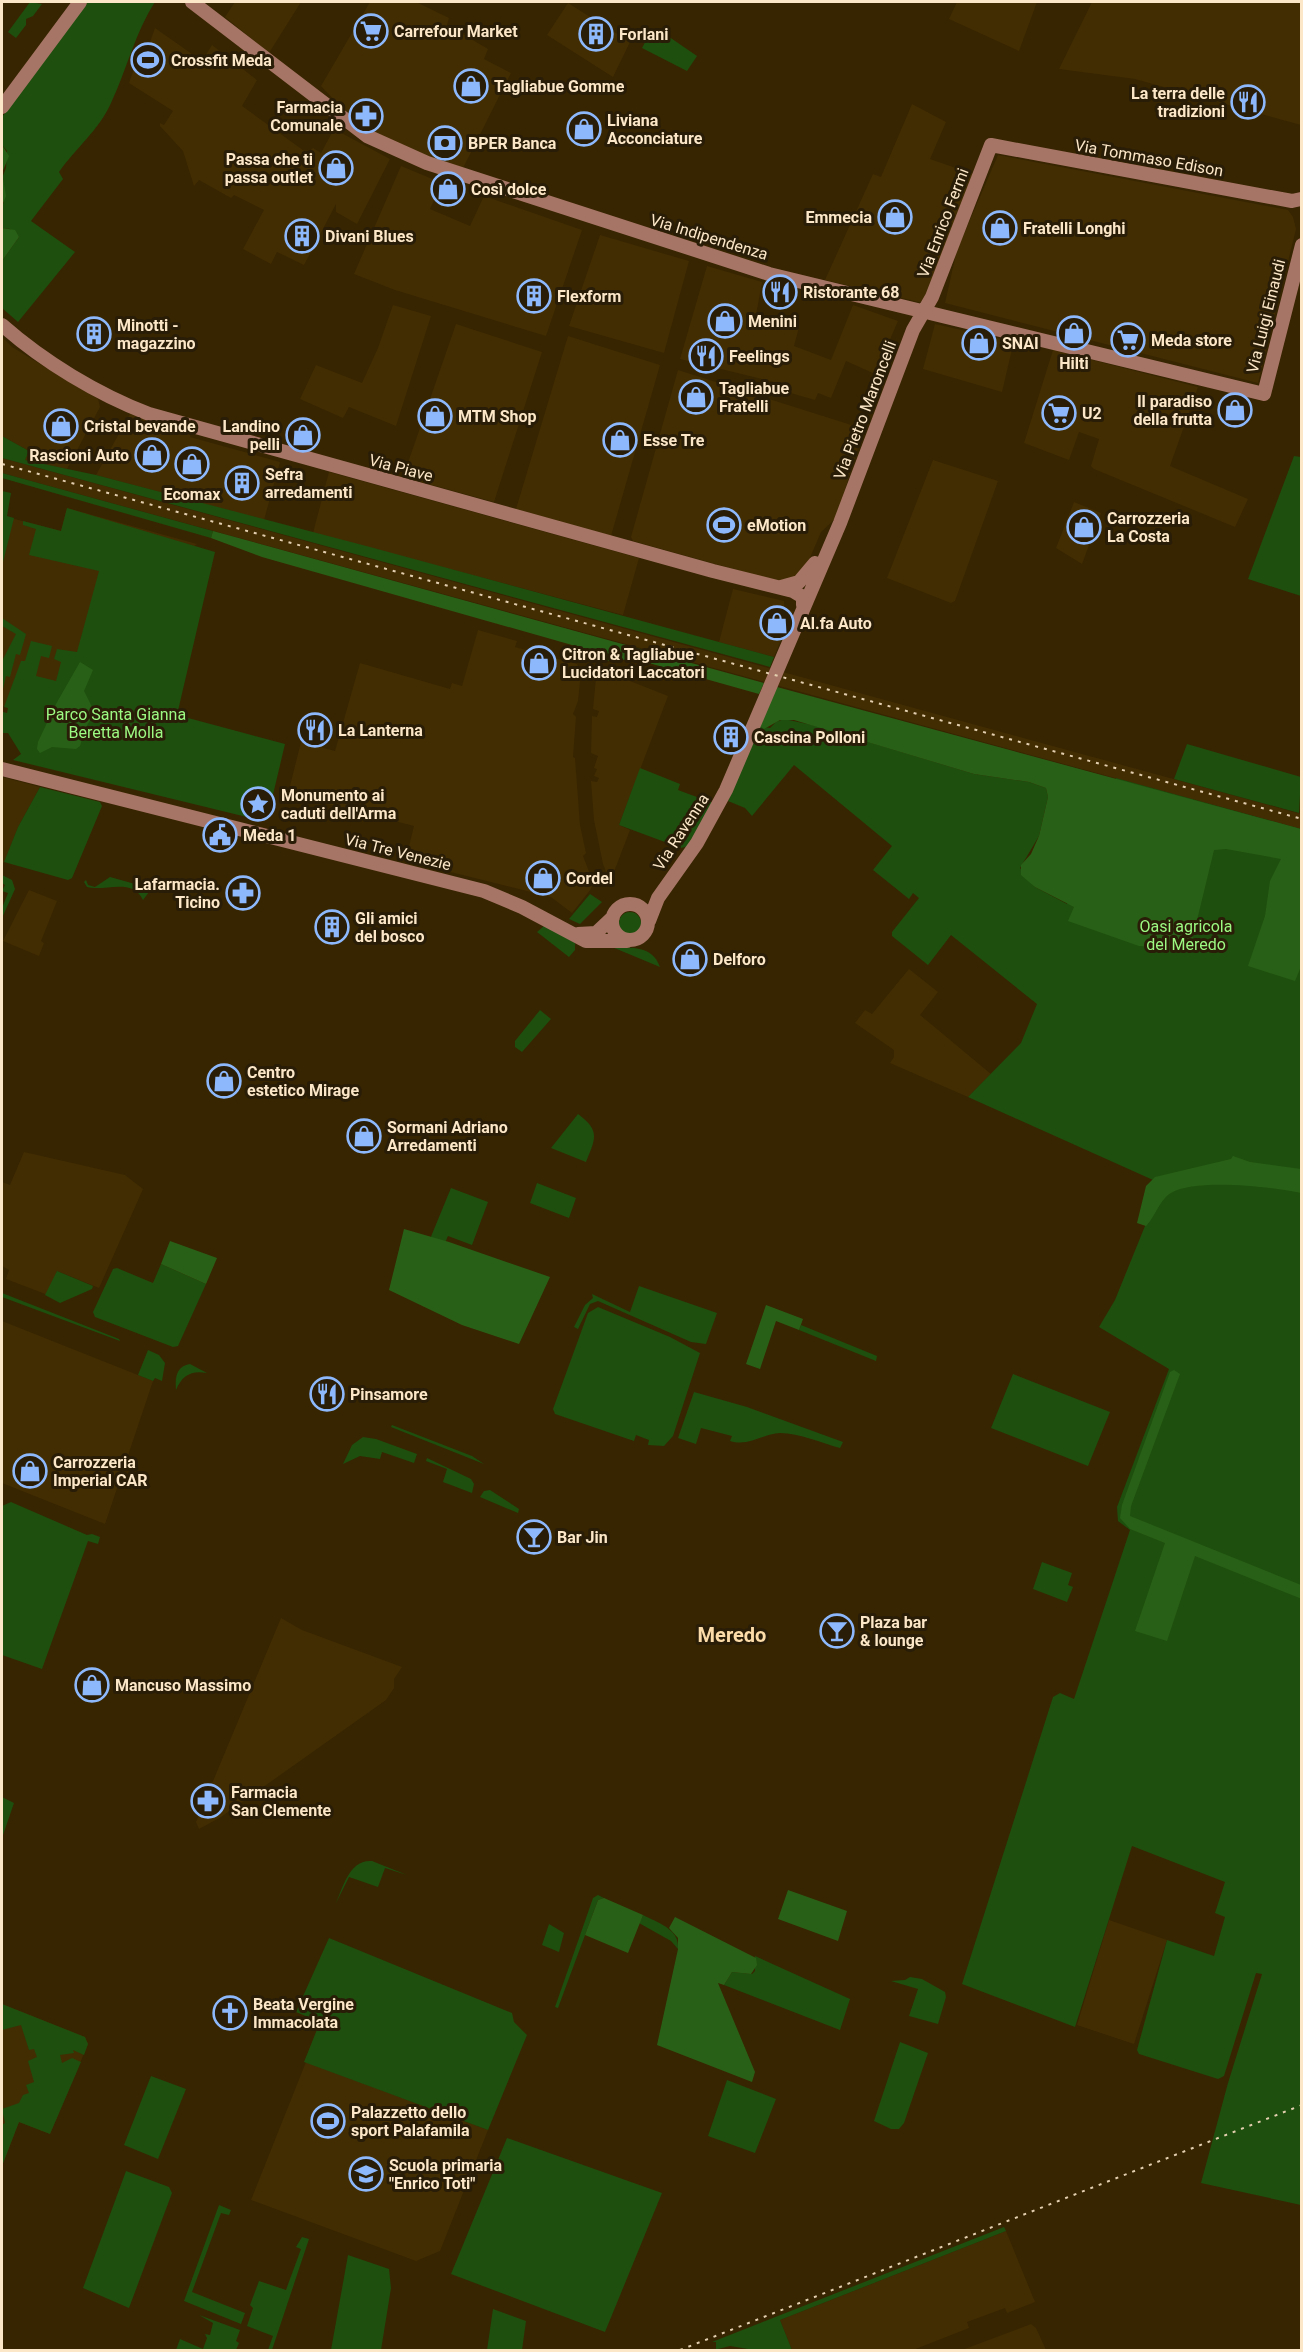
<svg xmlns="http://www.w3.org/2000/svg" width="1303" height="2352" font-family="Roboto,sans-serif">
<rect width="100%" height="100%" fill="#372501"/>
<path fill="#422d03" d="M235,2H301L269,53L225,17Z
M370,2H416L449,18L447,25L488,49L484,59L511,73L462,170L380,139L341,107L321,86Z
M957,2H1037L1019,51L949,19Z
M1092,2H1301V125L1135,79L1059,69Z
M568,3L630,42L613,77L547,35Z
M155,28L202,61L212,45L257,80L242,106L307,153L313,148L321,153L334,129L390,159L357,224L336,212V204L304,265L277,252L271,264L243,249L264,210L234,195L231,198L199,180L194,186L183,151L160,126V123L164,125L173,111L129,83L135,66L142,70L156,46L150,42Z
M912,104L946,122L930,159L973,174L923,303L825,280L873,174L881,177Z
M998,155L1288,210L1293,217L1296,229L1258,383L945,303L957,250Z
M401,166L442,183L430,209L470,226L484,196L582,230L546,336L395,290L354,274Z
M600,235L689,261L664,353L569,326Z
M707,266L762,282L756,315L799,327L794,346L831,360L853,305L898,321L875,374L846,361L831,398L818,393L815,400L780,390L782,384L680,359Z
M393,305L431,316L396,426L349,407L343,418L300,399L316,365L362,383L378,348Z
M456,324L542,352L494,502L403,477Z
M935,324L1006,340L1013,345L1002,392L923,369Z
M568,336L660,365L611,536L516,509Z
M2,337L12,347L98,399L100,407L67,469L24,460L29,451L2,436Z
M1053,350L1198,387L1170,466L1248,499L1235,527L1094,469L1091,466L1099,439L1079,432L1069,460L1024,443Z
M678,370L864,429L836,518L821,532L806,567L791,581H777L633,541L631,537Z
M130,414L190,434V437L280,462L264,520L96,475Z
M2,458L1301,814V829L2,473Z
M933,460L998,481L955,601L951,603L887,578Z
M329,472L639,558L623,615L313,533Z
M1074,502L1101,513L1082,564L1056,548Z
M67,508L197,544L105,619L31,713L2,706V535L7,517L61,531Z
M733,589L784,601V609L793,611L774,657L719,642Z
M478,630L517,641L515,647L577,664L581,672L578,701L573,714L576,717L573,757L575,758L580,825L586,853L583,856L593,882L591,889L572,913L551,897L410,862L406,859L414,826L288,794L301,742L335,751L360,663L450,689L452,683L462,686Z
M597,668L668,696L619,825L630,830L612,877L607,874L603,864L594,820L591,781L597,782L599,778L594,776L597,769L594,768L598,756L591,753L592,716L597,717L599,711L593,709Z
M2,777L40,787L18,827L4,863L2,862Z
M29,890L57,901L41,941L44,943L39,956L3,941Z
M909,969L938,992L920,1015L991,1074L968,1097L890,1063L894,1057V1050L855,1023L865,1010L872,1014Z
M24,1152L125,1175L143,1189L99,1288L57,1271L48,1295L6,1279L9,1270L2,1266V1182L10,1185Z
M2,1321L153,1381L105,1524L2,1483Z
M281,1618L302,1630L402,1667L394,1679V1688L386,1700L221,1817L199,1829L196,1822Z
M1109,1920L1167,1940L1134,2044L1077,2025Z
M2,2004L85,2037L88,2044L50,2134L19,2122L2,2166Z
M306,2062L488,2130L440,2251L416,2261L251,2200Z
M1006,2231L1035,2302L1007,2313L1005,2308L967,2322L969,2328L913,2350H792L780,2320Z
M1031,2324L1036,2328L1046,2350H962Z"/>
<path fill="#1e4f0e" d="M30,2L42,4L33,16L26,19V25L16,38L8,32Z
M87,2H155C135,33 127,69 111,103C99,130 75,149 59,172L63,179L31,221L75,252L18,322L2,308V261L19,237L10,229L2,228V206L4,202L2,178L6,168L7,151L2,145V117Z
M662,32L697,56L687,71L642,48L649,35Z
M2,436L29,451L25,460L96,475L370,547L774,657L770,667L2,458Z
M1294,456L1301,457V596L1248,579Z
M2,473L213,531L211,538L2,478Z
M2,491L11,493L7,516L14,518L2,566Z
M67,508L215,552L177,715L285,744L267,820L262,816L259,820L13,760L21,754L8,733H2L3,712L7,713L8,708L4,707L21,661H25L31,641L52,646L49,658L41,656L36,676L56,681L61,662L54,659L57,649L77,652L99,571L29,555L36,529L23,525V521L61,531Z
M2,618L26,634L20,655L16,654L10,677L6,676L2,693V661L16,634L2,626Z
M784,719L812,725L974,774L1029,782L1046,788L1048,797L1039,836L1020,868L1035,887L1067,904L1116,778L1301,829V2205L1201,2183L1228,2083L1262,1974L1256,1973L1224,2076L1218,2079L1139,2054L1137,2050L1167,1940L1214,1956L1225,1917L1215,1913L1225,1882L1132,1846L1075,2027L962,1984L1053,1697L1060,1693L1074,1699L1130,1530L1118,1521L1117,1507L1169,1369L1099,1327L1115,1300L1162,1184L968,1097L1021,1043L1037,1004L951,935L928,965L892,936V932L919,898L913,893L909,899L873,870L892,846L794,765L752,816L745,808L728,801L760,726L770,728L776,722Z
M1187,744L1301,777L1299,813L1174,779Z
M640,768L680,784L678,790L713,803L689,846L681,848L619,825Z
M40,787L100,802L102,806L72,878L68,880L4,862L18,827Z
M2,875L12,880L15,889L2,918V908L8,893L2,891L5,885L2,883Z
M110,877L146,887L149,892L143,900C132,877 105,892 87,887L84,882L86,880L88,885L95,887Z
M590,894L602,902L580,924L569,919Z
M619 923a11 11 0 1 1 22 0a11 11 0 1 1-22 0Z
M545,925L575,943V950L569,957L537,932Z
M612,947C632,948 652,945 660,967Z
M540,1010L551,1019L522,1052L515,1047V1041Z
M578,1114C601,1131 595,1139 586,1162L551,1148Z
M537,1183L576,1198L569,1218L530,1203Z
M451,1188L488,1202L472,1245L448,1236L444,1245L430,1239Z
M161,1264L206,1284L178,1346L173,1347L95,1317L93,1312L113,1269L117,1268L153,1283Z
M57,1271L93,1286L92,1289L60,1303L45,1295Z
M639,1286L717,1313L706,1344L691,1342L598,1301L590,1304L578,1329L574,1327L585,1305L593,1298L592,1294L630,1312Z
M2,1293L119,1339L120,1341L2,1297Z
M598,1307L670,1337L700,1353L673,1436L664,1446L648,1445L649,1440L636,1435L634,1441L555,1414L553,1409L588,1313Z
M801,1325L877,1356L876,1361L799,1330Z
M148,1350L159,1355L165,1363L162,1381L155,1378L153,1381L138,1375Z
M190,1364L207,1373C192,1370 182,1375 176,1390C175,1378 176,1366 190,1364Z
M1013,1374L1110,1412L1088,1466L991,1428Z
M694,1392L747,1407L843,1442L840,1448C821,1443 800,1433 780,1433C762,1434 749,1447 730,1441L732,1436L701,1428L696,1444L678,1438Z
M392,1425L472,1456L484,1464L391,1427Z
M363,1437L376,1439L417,1454L414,1463L382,1452L380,1459L360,1456L343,1464L352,1445Z
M427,1458L471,1479L474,1484L472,1493L443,1482L447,1469L426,1461Z
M490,1490L519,1509L518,1513L480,1497L484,1491Z
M11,1502L87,1535L92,1534L100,1537L98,1544L88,1541L42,1669L2,1655V1506Z
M1042,1562L1072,1573L1068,1585L1073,1587L1067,1602L1033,1589Z
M2,1797L14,1803L2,1838Z
M372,1861L407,1875L385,1868L378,1887L349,1877L335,1905C343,1888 349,1859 372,1861Z
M598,1895L604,1898L598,1900L558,2008L555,2007L593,1898Z
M643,1915C658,1923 680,1929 678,1949L671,1941L639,1923Z
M549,1924L564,1933L559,1952L542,1945Z
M329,1938L512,2013L514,2022L527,2035L488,2130L304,2062L320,2022L296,2012Z
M755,1956L850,1999L840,2030L724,1985L732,1972L752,1974L755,1971Z
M910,1977L922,1979L945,1992L946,1997L938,2024L909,2016L918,1989L891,1981L905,1980Z
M2,2004L85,2037L88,2044L84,2055L73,2050L74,2053L60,2055L62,2063L72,2058L81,2062L50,2134L19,2122L2,2166V2125L5,2123L2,2109L19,2103L23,2095L29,2093L26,2085L34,2082L28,2061L37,2057L34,2049L29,2050L21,2025L2,2030Z
M900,2042L928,2053L904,2123L899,2129H891L874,2121Z
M151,2076L186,2089L158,2159L124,2145Z
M727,2080L776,2099L755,2153L708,2136Z
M507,2138L662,2193L605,2332L451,2274Z
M126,2171L169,2187L172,2193L129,2308L83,2288Z
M219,2205L231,2210L229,2215L221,2213L192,2292L245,2313L241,2324L184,2301Z
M1004,2227L1006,2231L780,2320L792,2350H754L730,2346L714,2350L716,2349V2342H712Z
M302,2237L309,2239L272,2350H268L273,2336L247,2326L253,2308L250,2305L259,2281L286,2290L301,2249L296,2247Z
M348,2255L389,2269L391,2288L381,2350H331Z
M493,2309L526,2321L522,2350H487Z
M199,2315L240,2330L236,2341L239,2343L236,2350H176L180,2339L203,2349L207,2338L205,2334L210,2335L213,2323Z"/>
<path fill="#296017" d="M2,145L9,156L2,173L6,196L2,206Z
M2,228L15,230L19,237L2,261Z
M213,531L764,683L759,694L631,658L615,662L599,659L600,653L262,557L211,538Z
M80,662L93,670L84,691L92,707L93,715L85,729L80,746L76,749L52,747L40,753L37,749L38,742L56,704Z
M777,687L1301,829L1302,964L1295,981L1248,966L1265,916L1270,881L1281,859L1226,849L1214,850L1190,949L1139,946L1068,921L1074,907L1035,887L1021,875V865L1031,854L1039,836L1048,797L1046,788L1029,782L974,774L794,720H780L764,729L760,726Z
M1233,1156L1250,1162L1301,1169V1193C1273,1187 1196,1178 1171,1193C1160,1199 1155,1217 1146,1226L1137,1223L1146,1186L1155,1177L1231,1159Z
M404,1229L449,1242L550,1277L519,1344L462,1325L389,1290Z
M170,1241L217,1258L206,1284L161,1264Z
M766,1305L803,1319L799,1330L776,1321L760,1369L746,1364Z
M1174,1370L1180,1374L1131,1506L1130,1516L1301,1585L1302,1599L1195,1556L1167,1641L1135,1631L1165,1543L1130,1529L1120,1518L1122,1505L1170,1372Z
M788,1890L847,1911L838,1941L778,1919Z
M604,1898L643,1915L628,1953L585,1935L598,1900Z
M675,1917L756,1958L757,1965L751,1974L732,1972L724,1985L718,1983L755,2072L752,2082L657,2045L678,1949V1938L669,1928Z"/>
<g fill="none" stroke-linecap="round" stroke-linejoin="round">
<path stroke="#a77566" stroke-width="14" d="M192,2L367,136L427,163L769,274L1264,394L1302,245
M2,107L80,2
M2,325C44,362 97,394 149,414L713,571L793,591L803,597V605
M781,587L799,582L815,563
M2,769L484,891L522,907L586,941H627
M612 922a18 18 0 1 1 36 0a18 18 0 1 1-36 0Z
M649,921L658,898L697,843L726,790L840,523L913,330L932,297L991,145L1292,201L1301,199
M578,934L596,933L613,917"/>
<path stroke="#e4d0b0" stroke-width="2" stroke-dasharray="3 6" stroke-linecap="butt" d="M2,464L1302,819
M680,2350L1302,2105"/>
</g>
<defs>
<symbol id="supermarket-ring" viewBox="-11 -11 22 22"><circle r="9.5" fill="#291d08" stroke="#8db9fc" stroke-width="1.5"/><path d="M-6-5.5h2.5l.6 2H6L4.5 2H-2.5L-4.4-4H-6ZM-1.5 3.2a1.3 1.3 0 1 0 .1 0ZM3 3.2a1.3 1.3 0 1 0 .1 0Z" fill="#8db9fc"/></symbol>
<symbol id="building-ring" viewBox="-11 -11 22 22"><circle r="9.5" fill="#291d08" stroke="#8db9fc" stroke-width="1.5"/><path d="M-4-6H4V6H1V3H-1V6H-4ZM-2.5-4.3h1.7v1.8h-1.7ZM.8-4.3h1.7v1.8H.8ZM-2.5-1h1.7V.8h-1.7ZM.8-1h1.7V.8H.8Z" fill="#8db9fc"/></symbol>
<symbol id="stadium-ring" viewBox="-11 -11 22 22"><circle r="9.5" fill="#291d08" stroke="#8db9fc" stroke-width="1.5"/><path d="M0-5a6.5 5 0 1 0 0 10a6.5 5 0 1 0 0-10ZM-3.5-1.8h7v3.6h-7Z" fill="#8db9fc"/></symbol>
<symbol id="shop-ring" viewBox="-11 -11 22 22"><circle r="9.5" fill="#291d08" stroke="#8db9fc" stroke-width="1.5"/><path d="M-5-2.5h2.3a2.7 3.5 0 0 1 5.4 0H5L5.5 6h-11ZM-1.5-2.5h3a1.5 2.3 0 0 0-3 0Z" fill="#8db9fc"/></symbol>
<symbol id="restaurant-ring" viewBox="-11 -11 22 22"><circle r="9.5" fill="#291d08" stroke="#8db9fc" stroke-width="1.5"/><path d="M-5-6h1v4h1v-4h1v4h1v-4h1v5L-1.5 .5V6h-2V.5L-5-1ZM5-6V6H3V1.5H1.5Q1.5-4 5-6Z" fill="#8db9fc"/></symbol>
<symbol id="pharmacy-ring" viewBox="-11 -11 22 22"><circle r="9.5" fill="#291d08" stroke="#8db9fc" stroke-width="1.5"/><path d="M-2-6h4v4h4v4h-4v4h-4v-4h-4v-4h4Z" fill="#8db9fc"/></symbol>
<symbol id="bank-ring" viewBox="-11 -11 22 22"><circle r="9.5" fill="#291d08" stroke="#8db9fc" stroke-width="1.5"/><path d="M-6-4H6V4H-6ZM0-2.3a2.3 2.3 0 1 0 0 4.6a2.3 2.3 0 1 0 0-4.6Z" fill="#8db9fc"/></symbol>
<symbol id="sight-ring" viewBox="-11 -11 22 22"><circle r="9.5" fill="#291d08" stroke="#8db9fc" stroke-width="1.5"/><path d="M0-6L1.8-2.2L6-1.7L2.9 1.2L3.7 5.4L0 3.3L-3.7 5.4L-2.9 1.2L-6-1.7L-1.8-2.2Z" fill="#8db9fc"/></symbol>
<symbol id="civic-ring" viewBox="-11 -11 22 22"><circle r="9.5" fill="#291d08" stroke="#8db9fc" stroke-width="1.5"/><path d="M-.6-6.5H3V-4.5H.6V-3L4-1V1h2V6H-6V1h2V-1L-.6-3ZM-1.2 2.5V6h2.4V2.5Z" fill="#8db9fc"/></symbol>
<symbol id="bar-ring" viewBox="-11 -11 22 22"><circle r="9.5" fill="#291d08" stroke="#8db9fc" stroke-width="1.5"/><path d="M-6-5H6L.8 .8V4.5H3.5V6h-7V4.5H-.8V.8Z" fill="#8db9fc"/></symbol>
<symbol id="church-ring" viewBox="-11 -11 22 22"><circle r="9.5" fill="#291d08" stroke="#8db9fc" stroke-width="1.5"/><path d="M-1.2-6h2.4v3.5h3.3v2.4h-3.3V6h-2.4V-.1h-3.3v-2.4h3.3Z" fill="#8db9fc"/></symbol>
<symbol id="school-ring" viewBox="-11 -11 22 22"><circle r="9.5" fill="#291d08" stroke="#8db9fc" stroke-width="1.5"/><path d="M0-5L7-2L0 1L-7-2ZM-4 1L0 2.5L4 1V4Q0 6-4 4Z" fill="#8db9fc"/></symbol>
</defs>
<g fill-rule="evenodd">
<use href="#supermarket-ring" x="352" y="12" width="38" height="38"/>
<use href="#building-ring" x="577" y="15" width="38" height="38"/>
<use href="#stadium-ring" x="129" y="41" width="38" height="38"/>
<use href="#shop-ring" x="452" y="67" width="38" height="38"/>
<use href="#restaurant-ring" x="1229" y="83" width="38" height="38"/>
<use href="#pharmacy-ring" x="347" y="97" width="38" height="38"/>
<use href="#shop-ring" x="565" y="110" width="38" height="38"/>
<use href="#bank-ring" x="426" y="124" width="38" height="38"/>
<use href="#shop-ring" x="317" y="149" width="38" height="38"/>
<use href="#shop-ring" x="429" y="170" width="38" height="38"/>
<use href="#shop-ring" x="876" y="198" width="38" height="38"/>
<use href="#shop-ring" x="981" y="209" width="38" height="38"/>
<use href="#building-ring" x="283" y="217" width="38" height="38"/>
<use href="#restaurant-ring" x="761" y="273" width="38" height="38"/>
<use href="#building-ring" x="515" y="277" width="38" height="38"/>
<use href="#shop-ring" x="706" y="302" width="38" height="38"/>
<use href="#shop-ring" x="1055" y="314" width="38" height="38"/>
<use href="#building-ring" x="75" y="315" width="38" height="38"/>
<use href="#supermarket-ring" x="1109" y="321" width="38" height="38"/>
<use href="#shop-ring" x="960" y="324" width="38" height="38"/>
<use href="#restaurant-ring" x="687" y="337" width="38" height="38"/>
<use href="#shop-ring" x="677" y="378" width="38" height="38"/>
<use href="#shop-ring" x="1216" y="391" width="38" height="38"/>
<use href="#supermarket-ring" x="1040" y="394" width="38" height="38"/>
<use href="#shop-ring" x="416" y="397" width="38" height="38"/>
<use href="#shop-ring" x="42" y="407" width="38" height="38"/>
<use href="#shop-ring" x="284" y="416" width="38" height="38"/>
<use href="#shop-ring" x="601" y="421" width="38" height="38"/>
<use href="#shop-ring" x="133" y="436" width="38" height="38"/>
<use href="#shop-ring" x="173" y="445" width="38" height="38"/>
<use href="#building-ring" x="223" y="464" width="38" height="38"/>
<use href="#stadium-ring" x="705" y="506" width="38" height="38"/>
<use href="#shop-ring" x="1065" y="508" width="38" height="38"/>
<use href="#shop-ring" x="758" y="604" width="38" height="38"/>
<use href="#shop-ring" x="520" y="644" width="38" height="38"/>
<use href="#restaurant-ring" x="296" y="711" width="38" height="38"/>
<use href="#building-ring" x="712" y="718" width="38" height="38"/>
<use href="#sight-ring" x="239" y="785" width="38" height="38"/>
<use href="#civic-ring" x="201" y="816" width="38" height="38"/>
<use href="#shop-ring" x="524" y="859" width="38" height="38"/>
<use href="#pharmacy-ring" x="224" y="874" width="38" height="38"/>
<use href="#building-ring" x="313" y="908" width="38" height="38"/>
<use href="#shop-ring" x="671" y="940" width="38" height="38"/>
<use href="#shop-ring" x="205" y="1062" width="38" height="38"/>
<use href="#shop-ring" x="345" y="1117" width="38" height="38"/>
<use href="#restaurant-ring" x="308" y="1375" width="38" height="38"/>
<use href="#shop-ring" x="11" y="1452" width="38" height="38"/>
<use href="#bar-ring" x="515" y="1518" width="38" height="38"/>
<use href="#bar-ring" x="818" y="1612" width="38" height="38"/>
<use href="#shop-ring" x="73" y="1666" width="38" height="38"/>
<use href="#pharmacy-ring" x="189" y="1782" width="38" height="38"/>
<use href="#church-ring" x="211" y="1994" width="38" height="38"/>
<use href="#stadium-ring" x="309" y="2102" width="38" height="38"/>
<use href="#school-ring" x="347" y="2155" width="38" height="38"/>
</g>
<g text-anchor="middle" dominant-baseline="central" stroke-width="6" stroke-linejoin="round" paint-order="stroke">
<g font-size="16" font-weight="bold" fill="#fce7c8" stroke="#291d08" text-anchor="start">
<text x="394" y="31">Carrefour Market</text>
<text x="619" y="34">Forlani</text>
<text x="171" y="60">Crossfit Meda</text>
<text x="494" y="86">Tagliabue Gomme</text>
<text x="1225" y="93" text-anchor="end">La terra delle<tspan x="1225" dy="18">tradizioni</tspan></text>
<text x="343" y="107" text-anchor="end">Farmacia<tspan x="343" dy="18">Comunale</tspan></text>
<text x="607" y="120">Liviana<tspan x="607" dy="18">Acconciature</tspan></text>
<text x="468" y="143">BPER Banca</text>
<text x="313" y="159" text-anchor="end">Passa che ti<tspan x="313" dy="18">passa outlet</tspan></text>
<text x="471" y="189">Così dolce</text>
<text x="872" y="217" text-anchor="end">Emmecia</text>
<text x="1023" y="228">Fratelli Longhi</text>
<text x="325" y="236">Divani Blues</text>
<text x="803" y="292">Ristorante 68</text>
<text x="557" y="296">Flexform</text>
<text x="748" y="321">Menini</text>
<text x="117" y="325">Minotti -<tspan x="117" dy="18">magazzino</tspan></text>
<text x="1151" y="340">Meda store</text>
<text x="1002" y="343">SNAI</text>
<text x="729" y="356">Feelings</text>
<text x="1074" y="363" text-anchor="middle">Hilti</text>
<text x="719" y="388">Tagliabue<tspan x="719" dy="18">Fratelli</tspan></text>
<text x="1212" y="401" text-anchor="end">Il paradiso<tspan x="1212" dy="18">della frutta</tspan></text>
<text x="1082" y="413">U2</text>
<text x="458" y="416">MTM Shop</text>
<text x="84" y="426">Cristal bevande</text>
<text x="280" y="426" text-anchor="end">Landino<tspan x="280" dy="18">pelli</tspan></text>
<text x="643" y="440">Esse Tre</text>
<text x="129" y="455" text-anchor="end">Rascioni Auto</text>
<text x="265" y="474">Sefra<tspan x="265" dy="18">arredamenti</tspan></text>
<text x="192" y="494" text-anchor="middle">Ecomax</text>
<text x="1107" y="518">Carrozzeria<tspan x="1107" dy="18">La Costa</tspan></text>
<text x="747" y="525">eMotion</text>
<text x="800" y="623">Al.fa Auto</text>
<text x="562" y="654">Citron &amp; Tagliabue<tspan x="562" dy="18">Lucidatori Laccatori</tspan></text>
<text x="338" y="730">La Lanterna</text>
<text x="754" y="737">Cascina Polloni</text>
<text x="281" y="795">Monumento ai<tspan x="281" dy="18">caduti dell'Arma</tspan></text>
<text x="243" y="835">Meda 1</text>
<text x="566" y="878">Cordel</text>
<text x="220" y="884" text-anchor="end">Lafarmacia.<tspan x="220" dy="18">Ticino</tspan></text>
<text x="355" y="918">Gli amici<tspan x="355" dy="18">del bosco</tspan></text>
<text x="713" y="959">Delforo</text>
<text x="247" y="1072">Centro<tspan x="247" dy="18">estetico Mirage</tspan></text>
<text x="387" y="1127">Sormani Adriano<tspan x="387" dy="18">Arredamenti</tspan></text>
<text x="350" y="1394">Pinsamore</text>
<text x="53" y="1462">Carrozzeria<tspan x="53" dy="18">Imperial CAR</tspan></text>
<text x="557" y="1537">Bar Jin</text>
<text x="860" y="1622">Plaza bar<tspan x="860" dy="18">&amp; lounge</tspan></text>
<text x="115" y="1685">Mancuso Massimo</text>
<text x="231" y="1792">Farmacia<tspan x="231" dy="18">San Clemente</tspan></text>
<text x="253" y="2004">Beata Vergine<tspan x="253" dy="18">Immacolata</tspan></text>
<text x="351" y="2112">Palazzetto dello<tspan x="351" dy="18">sport Palafamila</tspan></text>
<text x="389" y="2165">Scuola primaria<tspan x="389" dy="18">"Enrico Toti"</tspan></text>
</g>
<g font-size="16" fill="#fce7c8" stroke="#291d08">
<text transform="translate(1149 158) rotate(10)">Via Tommaso Edison</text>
<text transform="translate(943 223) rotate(-69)">Via Enrico Fermi</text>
<text transform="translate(709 237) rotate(17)">Via Indipendenza</text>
<text transform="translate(1266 316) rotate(-76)">Via Luigi Einaudi</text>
<text transform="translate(865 410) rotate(-69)">Via Pietro Maroncelli</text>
<text transform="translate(401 468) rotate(15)">Via Piave</text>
<text transform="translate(681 832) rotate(-57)">Via Ravenna</text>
<text transform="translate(398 852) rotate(14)">Via Tre Venezie</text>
</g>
<g font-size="16" fill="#9cf982" stroke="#291d08">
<text x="116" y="714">Parco Santa Gianna<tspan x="116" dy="18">Beretta Molla</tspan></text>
<text x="1186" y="926">Oasi agricola<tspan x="1186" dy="18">del Meredo</tspan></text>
</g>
<g font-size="20" font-weight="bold" fill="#fcdca8" stroke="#291d08">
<text x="732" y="1635">Meredo</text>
</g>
</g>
<rect width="1303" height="2352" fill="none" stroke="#fce7c8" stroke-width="6"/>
</svg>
